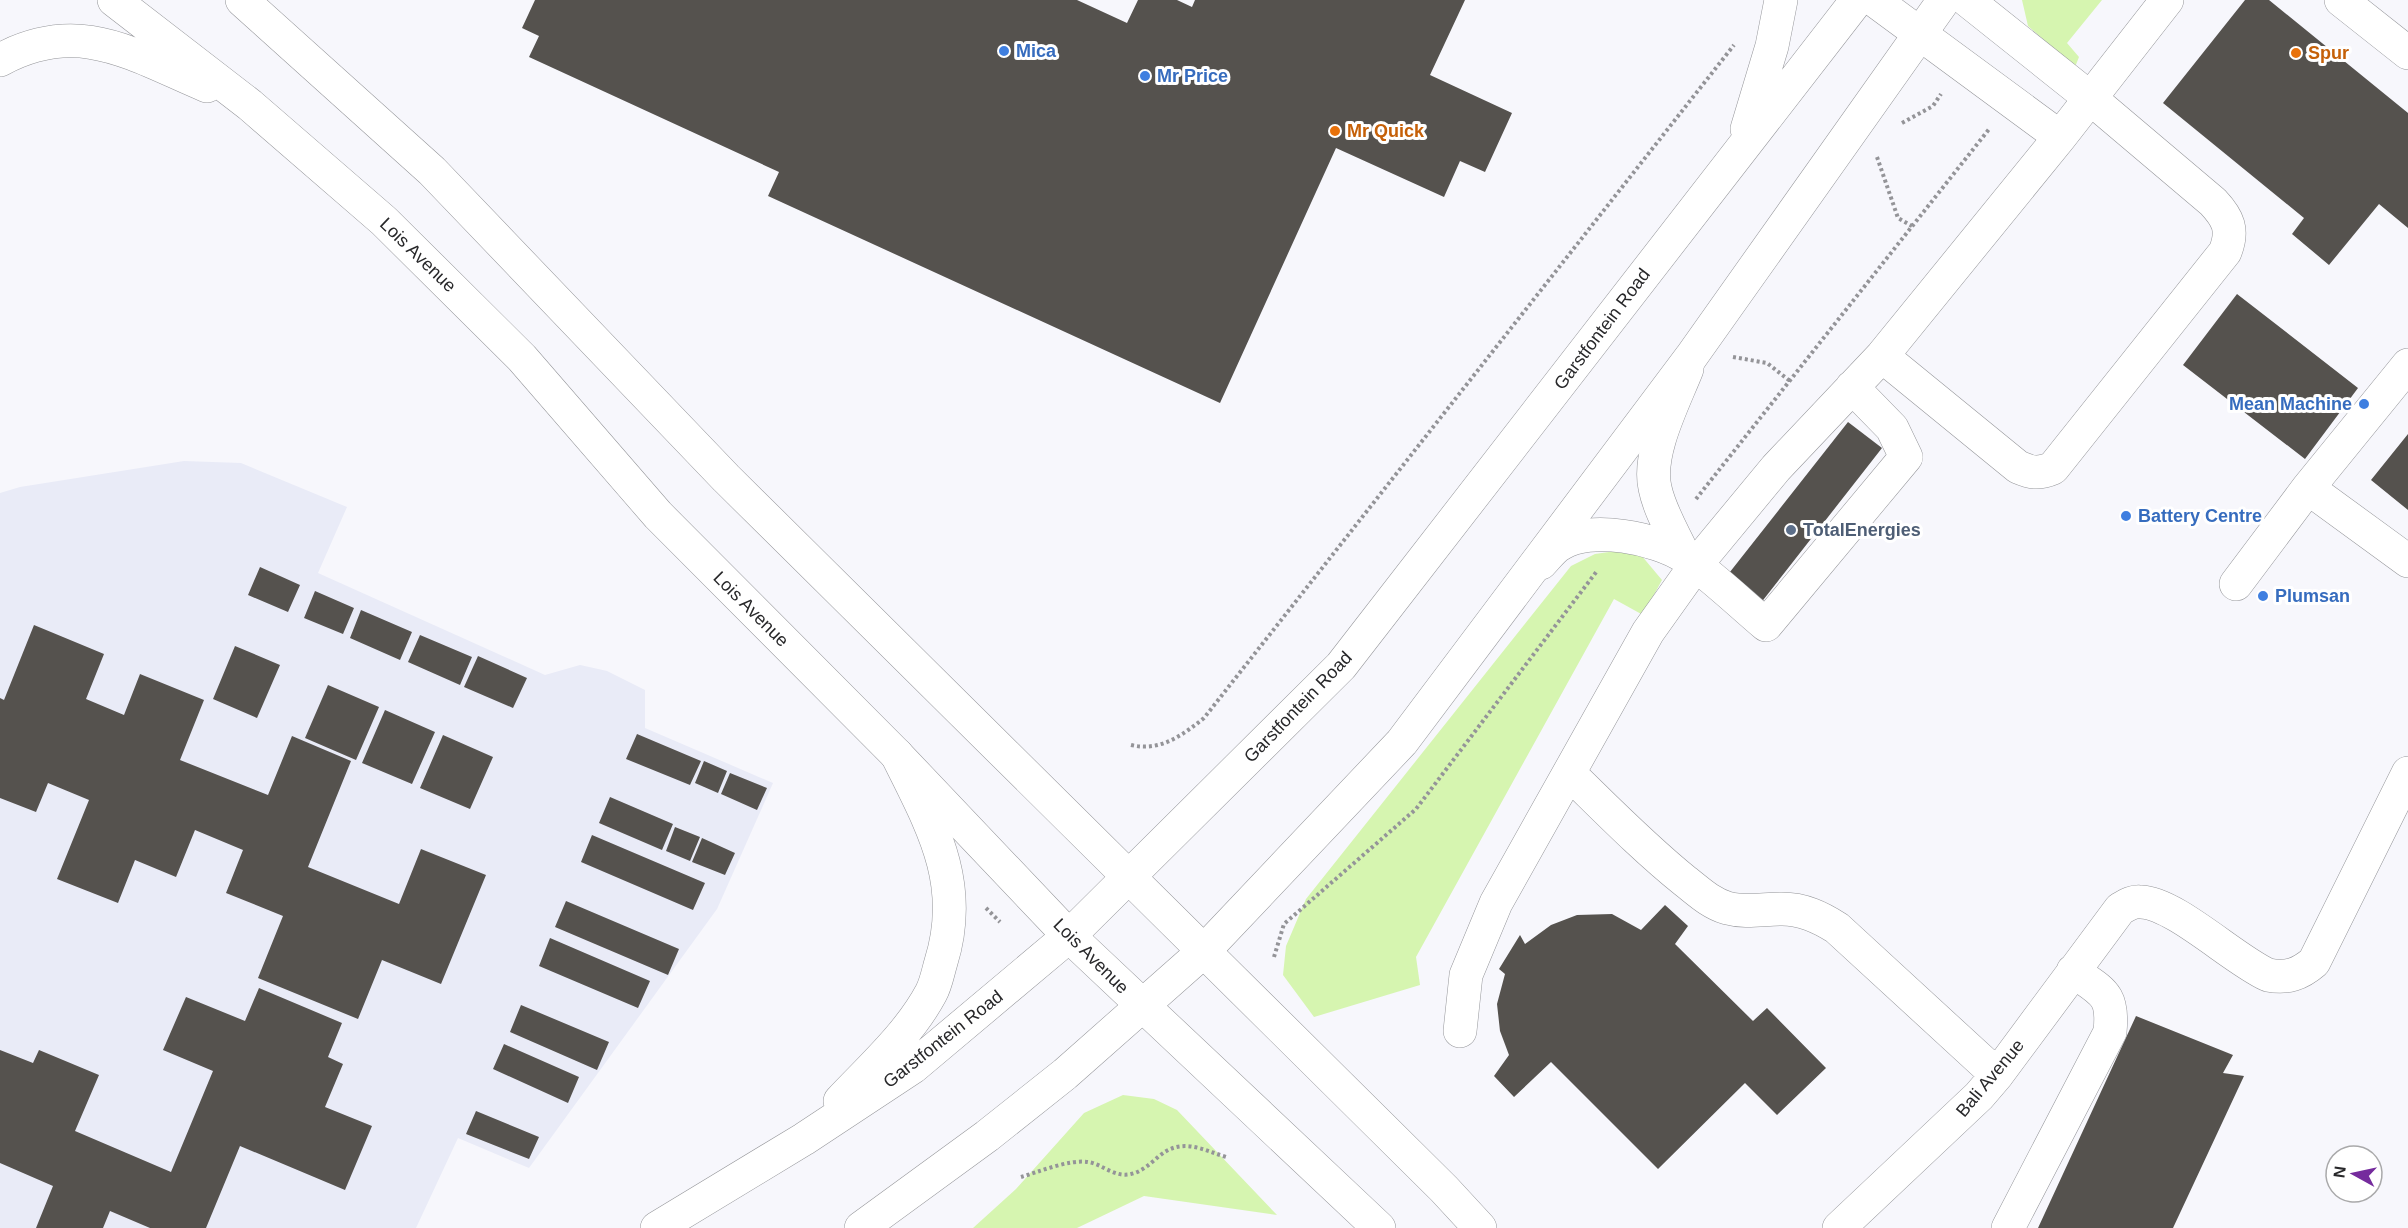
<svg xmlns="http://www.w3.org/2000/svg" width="2408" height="1228" font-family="Arial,sans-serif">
<rect width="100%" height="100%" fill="#f7f7fc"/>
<path fill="#e9ebf7" d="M184,461L241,463L347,507L318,573L545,675L580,665L607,671L645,690V728L773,783L717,909L529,1168L458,1138L416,1228H0V493L20,487Z"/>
<path fill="#d6f5b0" d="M2022,0H2102L2067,43L2079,57L2075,67L2028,26Z
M1616,551L1641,555L1662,580L1643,615L1614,599L1416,957L1420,985L1314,1017L1283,975L1286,946L1306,899L1571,566L1595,554Z
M1123,1095L1154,1099L1177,1110L1277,1215L1144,1196L1077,1228H973L1016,1189L1084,1113Z"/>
<path fill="#55524e" d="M535,0H1077L1127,23L1138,0H1177L1192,7L1195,0H1465L1430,75L1512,113L1485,172L1460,161L1444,197L1336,148L1220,403L768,196L779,172L529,57L539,36L522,28Z
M2245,0H2269L2408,113V228L2379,204L2329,265L2292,234L2304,218L2163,103Z
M2237,294L2358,388L2305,459L2183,365Z
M1848,422L1882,448L1760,604L1726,577Z
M2408,434V510L2371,480Z
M260,567L300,585L288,612L248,595Z
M315,591L354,608L343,634L304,618Z
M361,610L412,632L400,660L350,638Z
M34,625L104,654L86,699L124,715L140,674L204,700L180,760L268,795L292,736L351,761L308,867L399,904L421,849L486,875L441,984L382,960L358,1019L258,978L283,916L226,893L243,850L195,830L176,877L135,860L118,903L57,879L89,800L48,783L36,812L0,798V698L4,700Z
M420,635L472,657L460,685L408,662Z
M235,646L280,665L257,718L213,699Z
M478,656L527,678L513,708L464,687Z
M328,685L379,707L356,760L305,738Z
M385,710L435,732L412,784L362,763Z
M637,734L701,761L690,785L626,759Z
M443,735L493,757L470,809L420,788Z
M704,761L727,771L718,793L695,783Z
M730,773L767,788L757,810L721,794Z
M610,797L673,824L662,850L599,823Z
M675,827L700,837L690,861L666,851Z
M592,835L705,883L693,910L581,862Z
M702,838L735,853L725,875L692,862Z
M566,901L679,949L668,975L555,927Z
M1665,905L1688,926L1675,944L1753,1021L1767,1008L1826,1068L1777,1115L1745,1083L1658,1169L1551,1062L1514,1097L1494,1076L1509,1055L1500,1031L1497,1004L1505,974L1499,969L1520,935L1525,944L1551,925L1577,915L1612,914L1641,930Z
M550,938L650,981L638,1008L539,966Z
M259,988L342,1023L328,1057L343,1064L325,1107L372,1126L345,1190L240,1146L206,1228H150L110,1211L103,1228H36L53,1186L0,1163V1050L33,1063L39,1050L99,1075L75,1131L171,1172L213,1071L163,1050L186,997L245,1021Z
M521,1005L609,1042L597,1070L510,1032Z
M2136,1016L2233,1055L2223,1073L2244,1076L2173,1228H2038Z
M504,1044L579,1077L568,1103L493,1069Z
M476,1111L539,1137L529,1159L466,1134Z"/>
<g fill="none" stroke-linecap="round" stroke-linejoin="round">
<defs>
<path id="minor" d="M114,0L250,105L384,221L522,358L658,515L897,755L1069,936L1379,1228
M242,0L432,171L726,478L1444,1189L1480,1228
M1874,0L2060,137
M2341,0L2408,53
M0,60C79,17 133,55 207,86
M1882,356L2018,467C2032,473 2039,474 2053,468L2225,252C2234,230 2228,218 2213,202L2090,98L1967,0
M2308,488L2408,561
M1684,556C1674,534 1660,512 1655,488C1647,453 1674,402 1687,369
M1541,563C1547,557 1553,548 1561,544C1590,525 1657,538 1685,557C1713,577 1740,603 1766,625L1906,457L1892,428L1852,387
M2236,584L2308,488L2408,365
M1570,774C1607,810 1644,848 1685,881C1698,891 1710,903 1727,908C1745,913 1763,909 1782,909C1803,909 1820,917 1837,928L1997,1075
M1460,1031L1466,975L1496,903L1648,632L1695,566L1776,468L1882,356L2060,137L2167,0
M1839,1228L1979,1096L1997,1075L2120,909C2127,905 2133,901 2141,902C2175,903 2234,960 2268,975C2287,979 2300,974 2314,962L2408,773
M2008,1228L2110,1032C2114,993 2102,992 2073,971"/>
<path id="major" d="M1747,129L1772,46L1781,0
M840,1101C872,1067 909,1034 931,993C936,984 938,972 941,962C966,882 931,824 897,755
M657,1228L804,1139L913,1067L1069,936L1341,666L1857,0
M861,1228L987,1136L1065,1074L1203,952L1402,742L1691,357L1944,0"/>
</defs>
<use href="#minor" stroke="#95969a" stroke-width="34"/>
<use href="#major" stroke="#95969a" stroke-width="34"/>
<path stroke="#949498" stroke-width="4" stroke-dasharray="3 3" stroke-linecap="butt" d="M1902,123L1933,106L1941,94
M1877,157L1898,218L1912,226
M1733,357L1767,363L1790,381
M1696,499L1990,128
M1131,745C1160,752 1183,735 1204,718L1734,45
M986,908L1000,922
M1274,957L1284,924L1416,809L1597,571
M1021,1177C1038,1172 1070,1159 1088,1162C1102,1164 1115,1178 1131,1174C1141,1172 1150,1164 1158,1157C1181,1137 1201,1149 1226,1157"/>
<use href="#minor" stroke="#fff" stroke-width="33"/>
<use href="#major" stroke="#fff" stroke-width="33"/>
</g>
<g fill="#3f7fe0" stroke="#fff" stroke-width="2">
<circle cx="1004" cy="51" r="6"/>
<circle cx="1145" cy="76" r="6"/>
<circle cx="2364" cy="404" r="6"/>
<circle cx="2126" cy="516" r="6"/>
<circle cx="2263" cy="596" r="6"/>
</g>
<g fill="#e8710a" stroke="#fff" stroke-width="2">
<circle cx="2296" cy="53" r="6"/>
<circle cx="1335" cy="131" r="6"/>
</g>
<circle fill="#5c6f8a" stroke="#fff" stroke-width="2" cx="1791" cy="530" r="6"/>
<g text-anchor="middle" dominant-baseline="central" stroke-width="6" stroke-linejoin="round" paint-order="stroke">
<g font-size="18" font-weight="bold" fill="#366cbe" stroke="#fff" text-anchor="start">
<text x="1016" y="51">Mica</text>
<text x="1157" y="76">Mr Price</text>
<text x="2352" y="404" text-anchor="end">Mean Machine</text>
<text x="2138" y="516">Battery Centre</text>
<text x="2275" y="596">Plumsan</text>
</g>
<g font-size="18" font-weight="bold" fill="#c56008" stroke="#fff" text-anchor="start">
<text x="2308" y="53">Spur</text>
<text x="1347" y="131">Mr Quick</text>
</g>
<g font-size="18" fill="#28282a" stroke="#fff">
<text transform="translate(418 255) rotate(44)">Lois Avenue</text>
<text transform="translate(1602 329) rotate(-53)">Garstfontein Road</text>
<text transform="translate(751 609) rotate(45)">Lois Avenue</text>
<text transform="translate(1298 707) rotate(-46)">Garstfontein Road</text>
<text transform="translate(1091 956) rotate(45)">Lois Avenue</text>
<text transform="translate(943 1039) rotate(-38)">Garstfontein Road</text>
<text transform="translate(1990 1078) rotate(-50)">Bali Avenue</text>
</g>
<g font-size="18" font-weight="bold" fill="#4e5e75" stroke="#fff" text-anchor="start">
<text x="1803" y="530">TotalEnergies</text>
</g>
</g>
<g transform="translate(2354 1174) rotate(278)"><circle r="28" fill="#ffffff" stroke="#a9a9aa" stroke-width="1.5"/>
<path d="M0-4.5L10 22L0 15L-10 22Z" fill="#752b9d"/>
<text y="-9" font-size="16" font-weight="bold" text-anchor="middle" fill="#28282a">N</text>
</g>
</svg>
